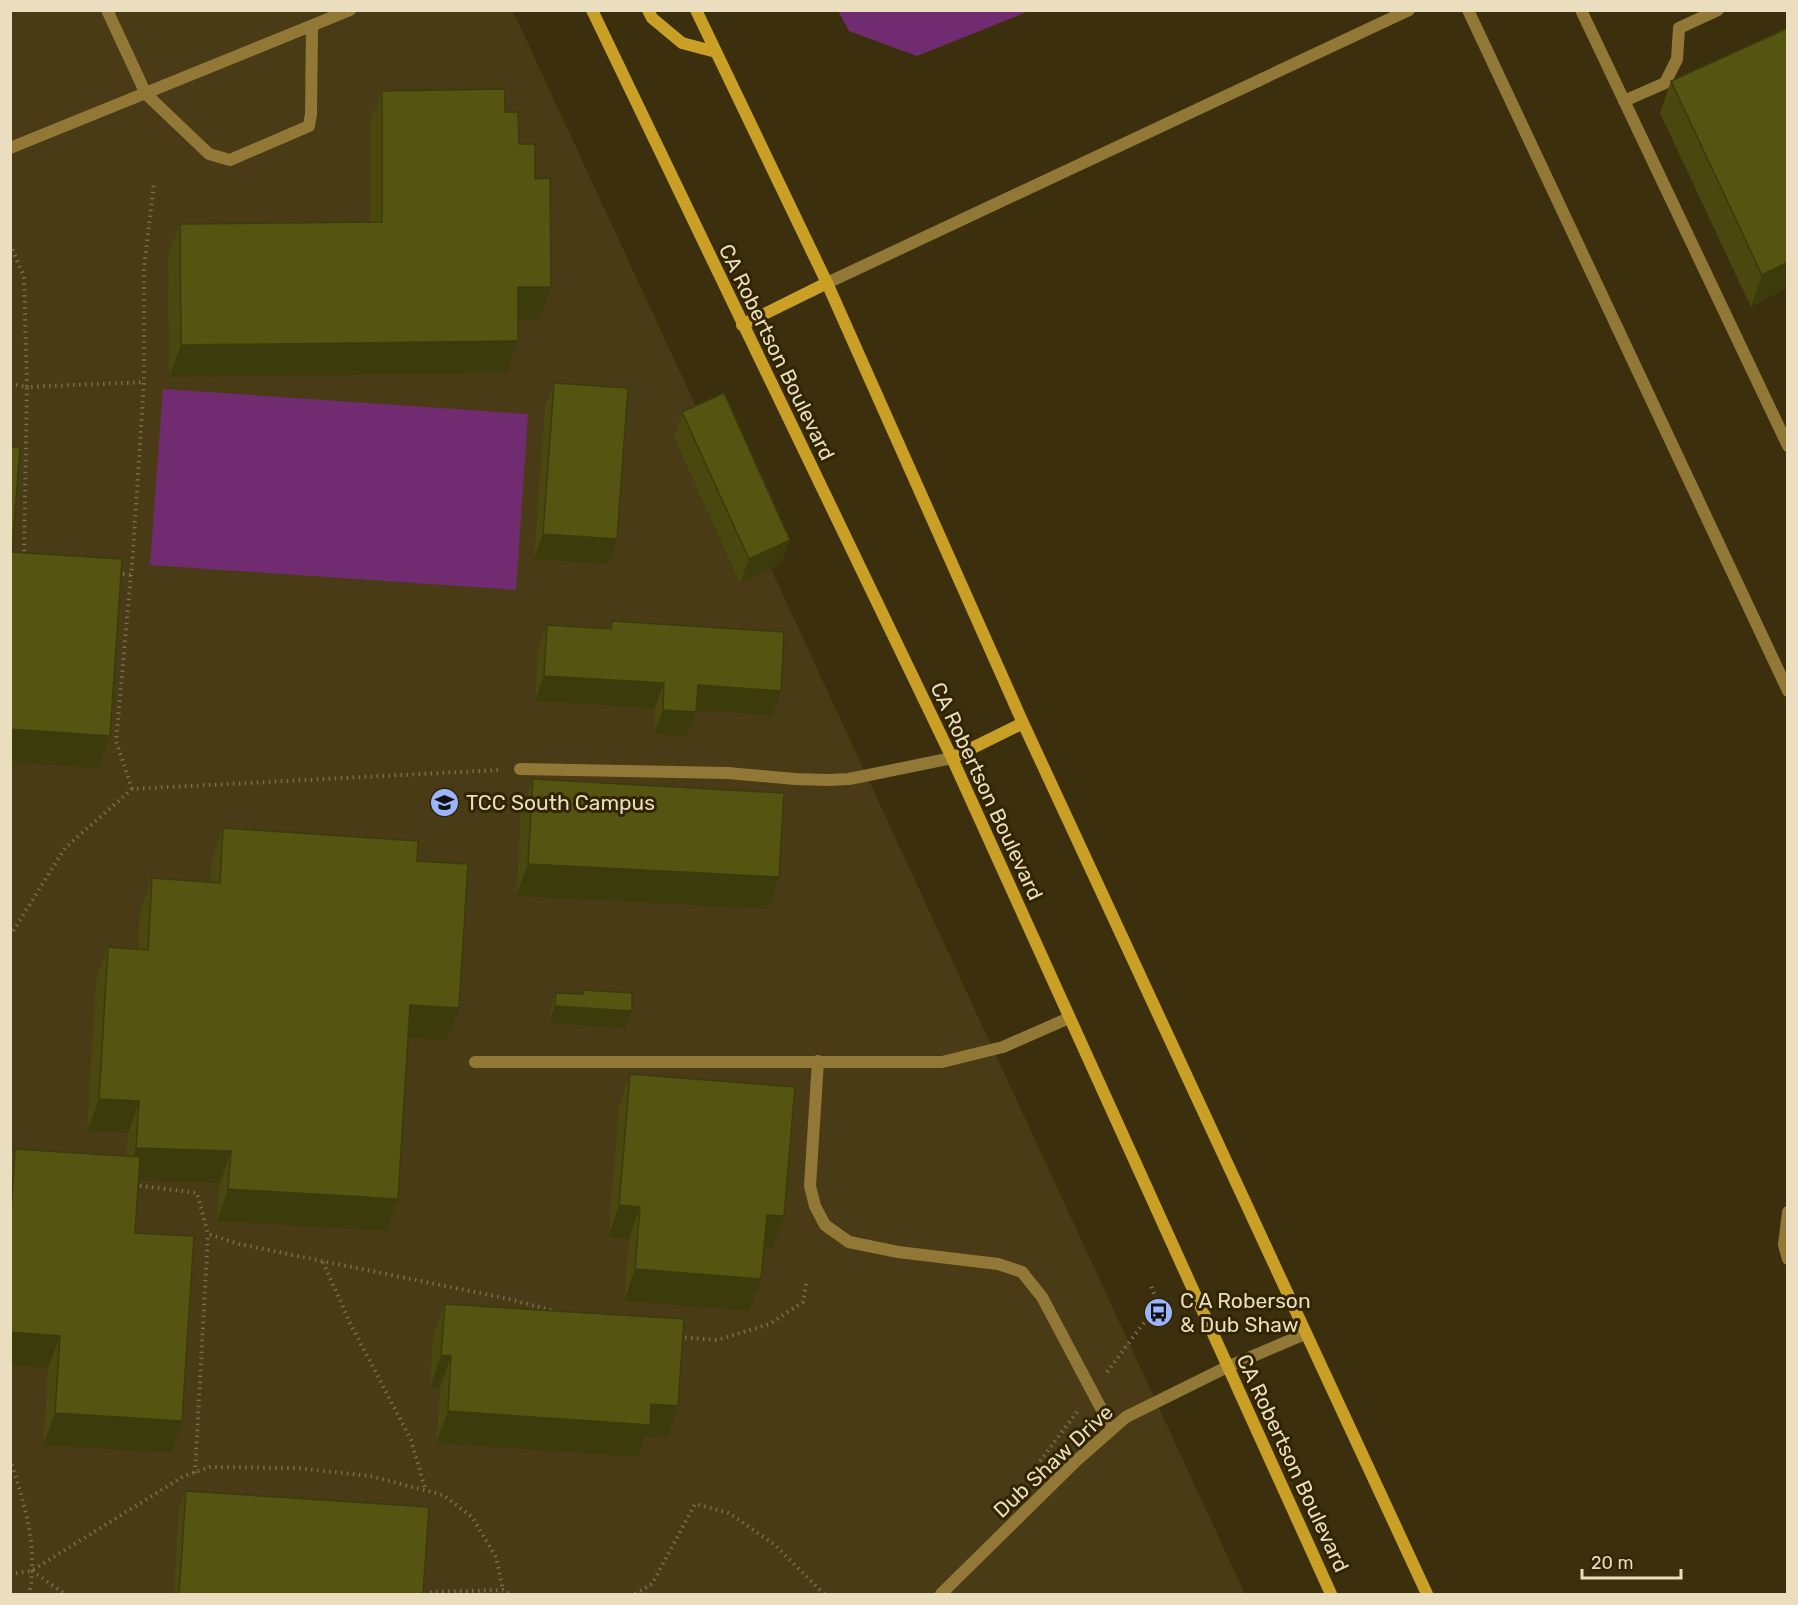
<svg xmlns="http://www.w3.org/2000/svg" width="1798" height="1605" font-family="Rubik,sans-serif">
<rect width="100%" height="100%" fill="#3b2f0e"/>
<path fill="#493b16" d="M11,11H513L1245,1594H11Z"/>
<path fill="#712c71" d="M838,11H1029L917,56L849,31Z
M163,389L528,414L516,590L150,565Z"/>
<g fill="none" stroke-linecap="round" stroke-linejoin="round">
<path stroke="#796d4c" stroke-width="4" stroke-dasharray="1.5 4.5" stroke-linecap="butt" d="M10,244L24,277L27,387L144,382
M10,384L27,387L24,555
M117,573L131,575
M132,789L116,741L133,552L144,382V267L154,184
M10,936L65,848L132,789L499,770
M134,1185L197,1193L208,1234L239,1244L509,1299L554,1311
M323,1262L350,1323L411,1440L426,1491
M679,1337L717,1340L770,1324L803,1302L807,1280
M1107,1372L1158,1304L1150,1283
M10,1459C24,1502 39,1549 29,1594
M1040,1461L1077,1412
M195,1473L208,1234
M32,1571L65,1594
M10,1574L31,1571L184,1476L210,1467L297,1468L370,1476L443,1495L472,1517L496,1557L503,1590
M430,1592L503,1590L510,1594
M635,1594L652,1584L695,1504L729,1513L775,1545L824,1594"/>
<path stroke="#927836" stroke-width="12" d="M107,10L146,94L209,154L230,160L309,126L311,114L312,26
M1468,10L1788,691
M1581,10L1788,446
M1624,101L1665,83L1677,59L1679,28L1718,10
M10,148L350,10
M827,283L1409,10
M520,769L728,773L795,779L828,780L849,779L952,758
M818,1061L810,1186L815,1206L825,1225L849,1242L898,1252L998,1264L1022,1272L1042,1297L1112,1429
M475,1062H942L1003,1047L1069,1018
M1788,1212L1784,1245L1788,1259"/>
<path stroke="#927836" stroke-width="12" d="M941,1594L1076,1461L1126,1417L1227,1367L1305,1334"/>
<path stroke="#c99f26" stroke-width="12" d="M592,10L952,758L1331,1594
M648,10L652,18L682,43L716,52
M696,10L827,283L1023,723L1427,1594
M742,325L827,283
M952,758L1023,723"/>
</g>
<path fill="#4a480f" d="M1788,28V287L1751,307L1660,113L1671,81Z
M382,91L505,112L519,144L539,319H518L506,373L169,377L168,256L180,224L370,222V123Z
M554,383L617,539L608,564L534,559L545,407Z
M682,412L781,564L740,583L674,437Z
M612,621L772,715L696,710L687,736L654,734L655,708L535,701L538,650L547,625L609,629Z
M533,779L779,877L768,909L516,896L521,811Z
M223,828L417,861L447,1040L408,1037L398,1199L386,1231L217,1221L220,1183L138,1180L135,1233L182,1421L171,1453L43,1445L48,1368L10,1365V1162L15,1149L126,1156L128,1133L87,1131L96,979L108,947L138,949L140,910L152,878L211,882L212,861Z
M583,990L632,1011L626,1028L549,1023L550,1010L556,993L582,994Z
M630,1074L784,1216L773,1248L764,1247L749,1311L624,1301L629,1239L608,1237L619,1106Z
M445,1304L678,1406L667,1438L645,1436L638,1457L436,1443L440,1388L430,1387L433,1336Z
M186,1491L423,1594H174L179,1507Z"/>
<path fill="#3c3b0c" d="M1788,262V287L1751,307L1762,275Z
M518,287H551L539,319H506Z
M518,341L506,373L169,377L181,345Z
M543,534L617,539L608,564L534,559Z
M790,540L781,564L740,583L749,559Z
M544,676L664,683L655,708L535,701Z
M698,685L781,691L772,715L689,710Z
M663,710L696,712L687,736L654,734Z
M10,729L110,736L98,768L10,762Z
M528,864L779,877L768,909L516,896Z
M410,1005L459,1008L447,1040L398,1037Z
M555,1006L632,1011L626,1028L549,1023Z
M99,1099L139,1101L128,1133L87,1131Z
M136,1148L231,1151L220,1183L125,1180Z
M228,1189L398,1199L386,1231L217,1221Z
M619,1205L640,1207L629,1239L608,1237Z
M767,1215L784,1216L773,1248L755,1247Z
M635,1269L761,1279L749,1311L624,1301Z
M10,1332L60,1336L48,1368L10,1365Z
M441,1355L451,1356L440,1388L430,1387Z
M651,1404L678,1406L667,1438L645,1436L638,1457L436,1443L448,1411Z
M55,1413L182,1421L171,1453L43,1445Z"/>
<path fill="#565411" stroke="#3c3b0c" stroke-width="1.5" d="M1788,28V262L1762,275L1671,81Z
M505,89V112H518L519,144H535V179L550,178L551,287H518V341L181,345L180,224L382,222V91Z
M554,383L628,388L617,539L543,534Z
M724,393L790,540L749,559L682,412Z
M10,447H20L12,552L122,559L110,736L10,729Z
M612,621L784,632L781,691L698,685L696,712L663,710L664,683L544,676L547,625L611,629Z
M533,779L784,793L779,877L528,864Z
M223,828L418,841L417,861L468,864L459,1008L410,1005L398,1199L228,1189L231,1151L136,1148L139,1101L99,1099L108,947L148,950L152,878L220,883Z
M583,990L632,993V1011L555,1006L556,993L583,994Z
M630,1074L795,1087L784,1216L767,1215L761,1279L635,1269L640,1207L619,1205Z
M15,1149L140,1157L135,1233L194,1236L182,1421L55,1413L60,1336L10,1332V1230Z
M445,1304L684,1319L678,1406L651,1404L650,1425L448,1411L451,1356L441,1355Z
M186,1491L429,1507L423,1594H179Z"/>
<defs>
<symbol id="university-disc" viewBox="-11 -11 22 22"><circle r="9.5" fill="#9ab5fd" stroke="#312504"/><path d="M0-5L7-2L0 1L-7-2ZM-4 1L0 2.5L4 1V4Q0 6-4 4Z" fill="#111"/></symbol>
<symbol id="bus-disc" viewBox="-11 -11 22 22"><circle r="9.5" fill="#9ab5fd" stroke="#312504"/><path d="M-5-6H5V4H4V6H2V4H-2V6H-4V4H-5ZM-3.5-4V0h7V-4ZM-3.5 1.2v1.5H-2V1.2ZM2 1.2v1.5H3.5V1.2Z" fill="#111"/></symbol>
</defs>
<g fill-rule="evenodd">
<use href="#university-disc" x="428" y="786" width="33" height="33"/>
<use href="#bus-disc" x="1142" y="1296" width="33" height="33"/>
</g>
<g text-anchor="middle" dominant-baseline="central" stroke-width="6" stroke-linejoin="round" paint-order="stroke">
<g font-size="21" fill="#eadebf" stroke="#312504">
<text transform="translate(777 352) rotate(64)">CA Robertson Boulevard</text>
<text transform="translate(987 791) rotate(65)">CA Robertson Boulevard</text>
<text transform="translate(1053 1461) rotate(-43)">Dub Shaw Drive</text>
<text transform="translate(1293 1463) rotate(65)">CA Robertson Boulevard</text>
</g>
<g font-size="21" fill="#eadebf" stroke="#312504" text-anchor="start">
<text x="466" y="802">TCC South Campus</text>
<text x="1180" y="1300">C A Roberson<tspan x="1180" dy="24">&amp; Dub Shaw</tspan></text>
</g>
</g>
<rect width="1798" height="1605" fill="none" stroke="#eadebf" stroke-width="24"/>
<path d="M1582 1569v9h99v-9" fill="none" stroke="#eadebf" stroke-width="3"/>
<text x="1591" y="1569" font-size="18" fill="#eadebf" stroke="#312504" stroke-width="4.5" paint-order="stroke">20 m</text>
</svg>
